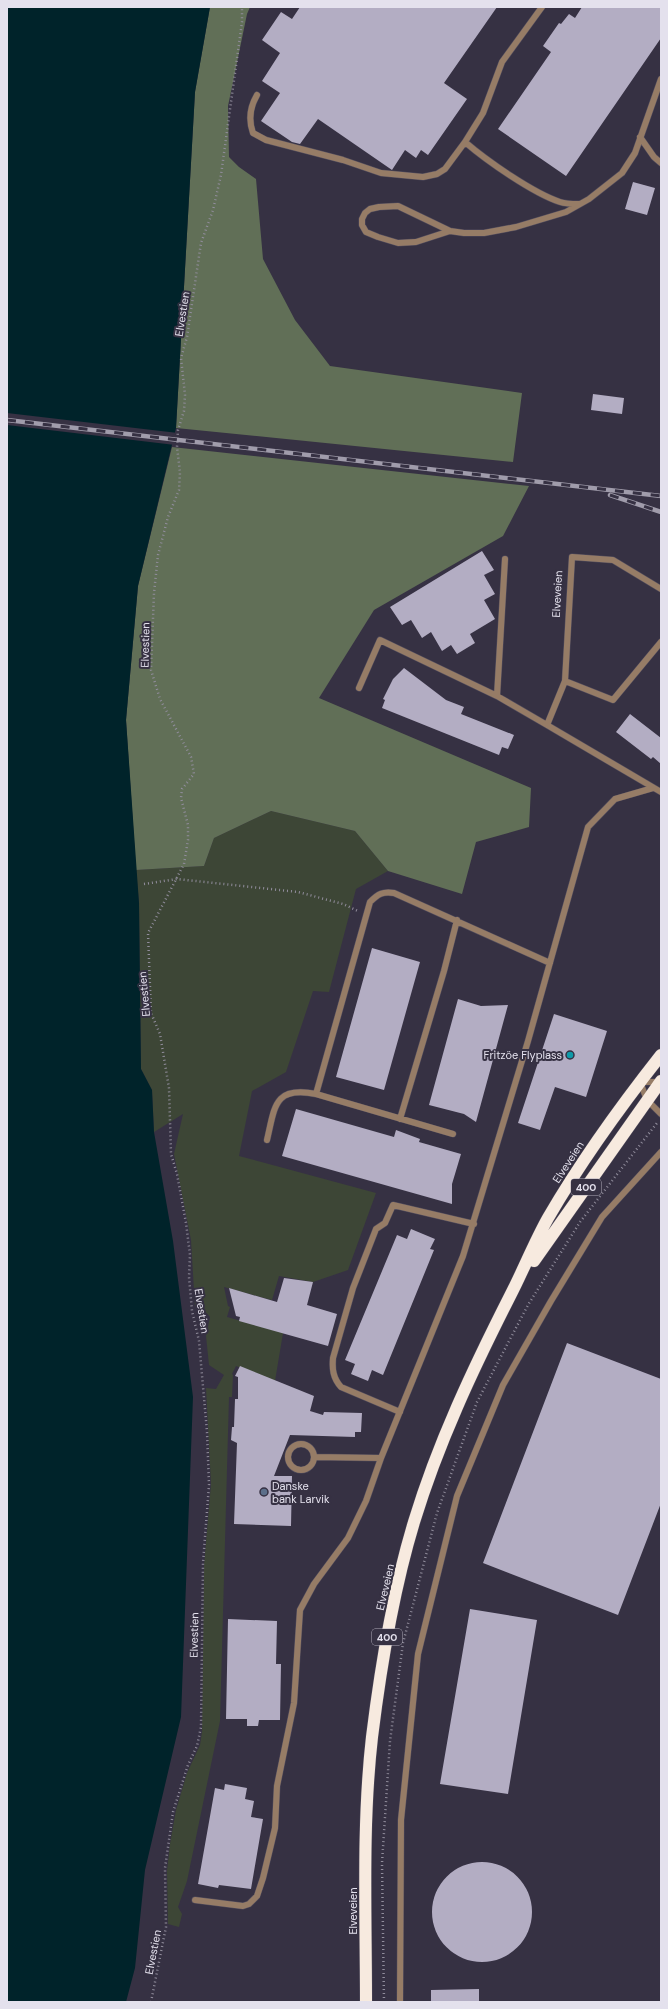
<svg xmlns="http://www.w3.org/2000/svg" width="668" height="2009" font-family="'DM Sans',sans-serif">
<rect width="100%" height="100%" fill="#363143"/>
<path fill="#3d4636" d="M271,811L355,831L388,871L356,889L329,992L313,991L286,1072L252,1091L239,1156L376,1193L348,1270L313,1282L279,1276L272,1300L224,1287L228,1306L230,1307L227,1317L283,1333L275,1381L236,1366L232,1374L233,1375L232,1397H229L220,1721L187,1881L178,1907L182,1914L179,1927L168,1924L167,1871L170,1844L176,1810L187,1773L200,1745L202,1732L204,1566L211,1484L206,1388L216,1389L224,1375L209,1365L206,1336L210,1317L201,1307H195L191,1240L174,1154L183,1114L154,1132L152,1090L141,1069L139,903L136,870L204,866L214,838Z"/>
<path fill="#616f57" d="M210,7H250L247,14L228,106L229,157L239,167L256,179L263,259L295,320L330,366L522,393L513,462L176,428L195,92Z
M172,447L529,486L503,536L374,610L319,698L531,788L529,827L476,842L462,894L388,871L355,831L271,811L214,838L204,866L136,870L126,720L138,586Z"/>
<path fill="#00232a" d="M7,7H210L195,92L176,428L138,586L126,720L139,903L141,1069L152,1090L154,1132L173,1241L193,1397L181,1717L145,1870L135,1968L126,2002H7Z"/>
<path fill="#363143" d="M7,413L178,433L175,445L7,425Z"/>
<path fill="#b3adc3" d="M300,7H497L444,83L467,99L428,155L421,150L416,158L405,150L392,170L318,119L300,144L292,142L261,121L280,93L262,81L280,53L262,40L281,12L292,19Z
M582,7H661V38L566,176L498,129L551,52L543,46L559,23L561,24L569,14L575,18Z
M633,182L655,188L647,215L625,209Z
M593,394L624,398L622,414L591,410Z
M482,551L494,570L484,575L495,594L484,600L495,619L470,634L475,643L457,654L451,645L442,651L431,632L422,638L411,620L402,625L390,607Z
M404,668L446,700L464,707L461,714L514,735L508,749L502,747L499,755L382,708L385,700L383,699L393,679Z
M630,714L661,738V764L653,757L651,759L616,732Z
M372,948L420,962L384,1090L336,1077Z
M458,999L481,1006L508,1005L476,1122L464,1114L429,1105Z
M554,1014L607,1031L586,1097L555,1087L540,1130L518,1123Z
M296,1109L394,1137L396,1130L420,1139L419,1142L461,1154L452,1184V1204L282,1156Z
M411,1229L435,1239L430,1249L434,1250L383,1375L372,1370L368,1381L351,1374L355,1364L345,1360L397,1235L407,1239Z
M284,1278L313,1282L307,1305L337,1314L328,1346L239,1321L240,1317L236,1316L229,1288L277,1302Z
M567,1343L661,1379V1503L618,1615L483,1563Z
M240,1366L314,1396L310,1411L323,1415L324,1412L362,1413L361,1432H355V1437L290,1435L274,1476H292L291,1526L234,1524L237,1443L231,1440L232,1427H234L235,1399H238V1377L235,1376Z
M470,1609L537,1620L508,1794L440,1784Z
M228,1619L277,1621L276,1664H281L280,1720H259L258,1726H247V1719H226Z
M225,1784L247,1788L245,1799L254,1801L251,1817L263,1819L251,1889L219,1885L218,1888L198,1884L215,1788L224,1790Z
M432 1912a50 50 0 1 1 100 0a50 50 0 1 1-100 0Z
M479,1989V2002H431V1990Z"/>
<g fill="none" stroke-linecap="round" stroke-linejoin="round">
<defs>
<path id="lane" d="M542,7L502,62L483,113L465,142C487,161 533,193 560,202C566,204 573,204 579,204
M257,95C250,107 248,119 253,133L266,140L343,160L381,173L423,177L437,174L445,169L465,142
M640,137L654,157L661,163
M450,231L416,242L398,243L378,237L366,232L362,225V219L365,213L370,209L379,207L398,206L450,231L464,233H484L516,227L566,212L589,199L622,173L635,153L661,79
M505,559L497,696L547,725
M661,589L613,560L572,557L565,681L613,700L661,642
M565,681L547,725L661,792
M359,688L380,640L497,696
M660,1082H640L647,1100L661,1114
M400,1119L444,971L457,920
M453,1134L316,1094L370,902C378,894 383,891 394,893L550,963
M267,1140C275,1106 274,1086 316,1094
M400,1412L341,1387C333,1378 332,1369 333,1358L353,1288L376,1229L385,1223L393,1205L474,1224
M288 1457a13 13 0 1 1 26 0a13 13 0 1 1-26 0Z
M314,1457L381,1458
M195,1900L243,1906L249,1904L257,1896L263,1878L275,1828L277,1786L294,1703L300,1610L314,1584L348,1538L366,1501L381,1458L463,1256L528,1041L588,827L615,799L653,788
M400,2002L401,1820L418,1654L457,1496L503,1385L551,1301L602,1217L661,1152"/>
<path id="highway" d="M534,1261L661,1081
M366,2002C366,1914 362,1825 372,1737C381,1664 393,1591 414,1522C438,1443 473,1369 510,1296C523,1271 534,1243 548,1218C581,1161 620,1107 661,1055"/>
</defs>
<use href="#lane" stroke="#524d5e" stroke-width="7"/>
<use href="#highway" stroke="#524d5e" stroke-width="13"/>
<path stroke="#918d9c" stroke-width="2.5" stroke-dasharray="1 3" stroke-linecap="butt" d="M144,884L177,879L298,892L343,904L358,911
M151,2002L166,1927L165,1868L173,1812L188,1765L197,1746L201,1727L203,1563L209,1485L207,1432L199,1341L192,1311L189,1277L190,1255L186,1223L177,1174L171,1154L169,1088L160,1034L151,1013L148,933L184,864L188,840V825L181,798L182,789L194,774L191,757L160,699L151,670L154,593L158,555L168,517L179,490L180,472L177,447L178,430L184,411L185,395L181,358L187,337L201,243L213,210L221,175L242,22V7
M384,2002L382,1863L390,1741L403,1643L437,1513L477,1402L528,1305L580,1222L657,1123"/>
<use href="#lane" stroke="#967c66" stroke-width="6"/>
<use href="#highway" stroke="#f7eadf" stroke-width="12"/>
<defs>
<path id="rail" d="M7,420L661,496
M610,495L661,512"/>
</defs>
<use href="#rail" stroke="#a09cab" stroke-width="4.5"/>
<use href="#rail" stroke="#363143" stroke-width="3" stroke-dasharray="9" stroke-linecap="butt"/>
</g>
<circle fill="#0f9aa8" stroke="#363143" stroke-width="1.5" cx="570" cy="1055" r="4"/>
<circle fill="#5c6f8a" stroke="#363143" stroke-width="1.5" cx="264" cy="1492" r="4"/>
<g text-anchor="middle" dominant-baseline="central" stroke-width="4" stroke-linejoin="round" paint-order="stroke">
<g fill="#363143" stroke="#b0acba" stroke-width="1">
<rect x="571" y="1179" width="30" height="16" rx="3"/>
<rect x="372" y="1629" width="30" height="16" rx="3"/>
</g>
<g font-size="10" font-weight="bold" fill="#e4e1ed">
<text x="586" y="1187">400</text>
<text x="387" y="1637">400</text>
</g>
<g font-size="11" fill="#e4e1ed" stroke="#363143">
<text transform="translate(182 314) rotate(-81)">Elvestien</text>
<text transform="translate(557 594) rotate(-87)">Elveveien</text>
<text transform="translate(145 645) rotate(-89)">Elvestien</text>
<text transform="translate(144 994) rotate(-95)">Elvestien</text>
<text transform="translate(568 1162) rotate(-57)">Elveveien</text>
<text transform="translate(202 1311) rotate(81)">Elvestien</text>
<text transform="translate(385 1587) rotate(-77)">Elveveien</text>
<text transform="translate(194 1635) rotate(-89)">Elvestien</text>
<text transform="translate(353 1911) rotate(-90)">Elveveien</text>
<text transform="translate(153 1952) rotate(-79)">Elvestien</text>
</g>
<g font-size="11" fill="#e4e1ed" stroke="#363143" text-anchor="end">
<text x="562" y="1055">Fritzöe Flyplass</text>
<text x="272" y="1486" text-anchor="start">Danske<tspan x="272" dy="13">bank Larvik</tspan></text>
</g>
</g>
<rect width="668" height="2009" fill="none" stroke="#e4e1ed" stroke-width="16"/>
</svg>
